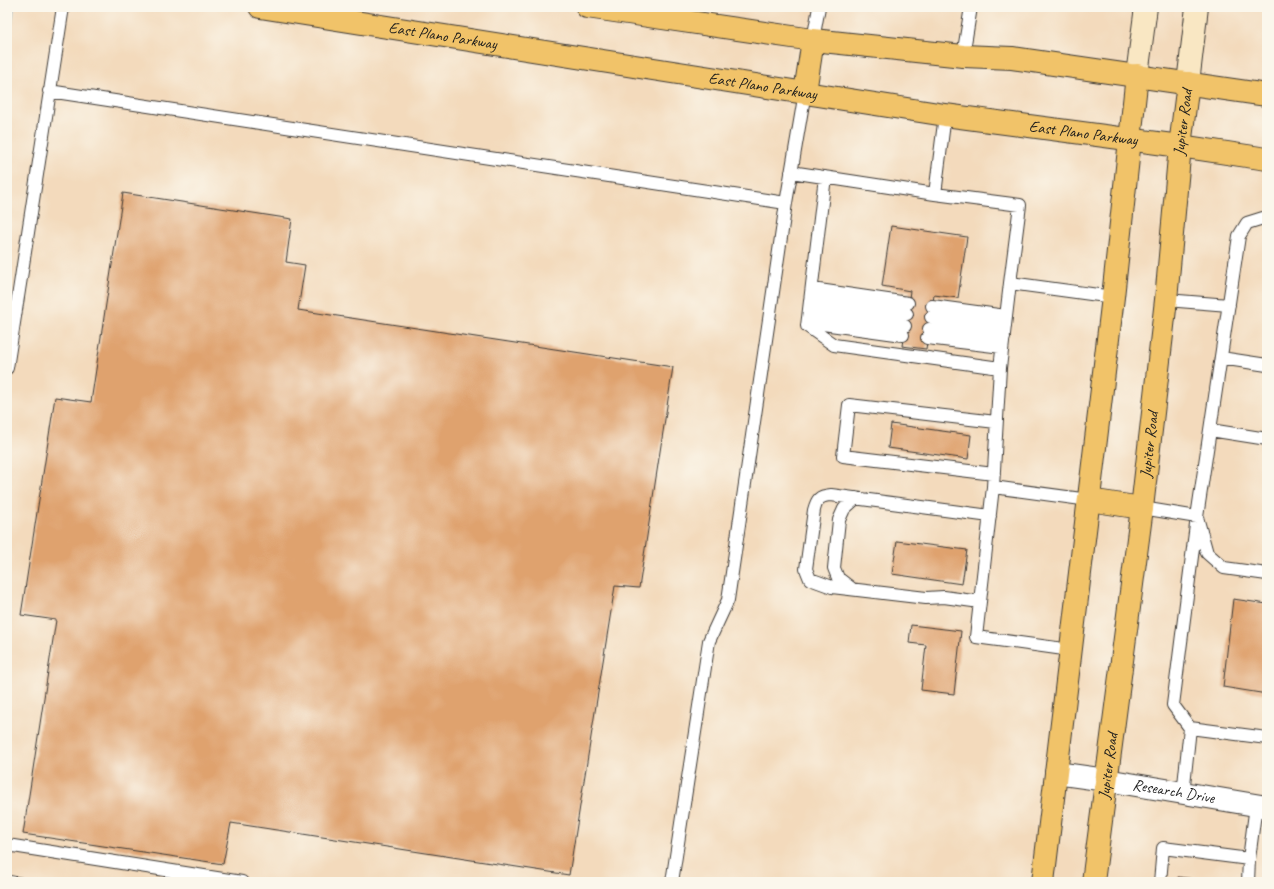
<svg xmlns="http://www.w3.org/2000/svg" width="1274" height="889" font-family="Caveat,sans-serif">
<rect width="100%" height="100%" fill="#fbf7ec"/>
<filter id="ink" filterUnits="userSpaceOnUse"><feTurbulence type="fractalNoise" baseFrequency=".025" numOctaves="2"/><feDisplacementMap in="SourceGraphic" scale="8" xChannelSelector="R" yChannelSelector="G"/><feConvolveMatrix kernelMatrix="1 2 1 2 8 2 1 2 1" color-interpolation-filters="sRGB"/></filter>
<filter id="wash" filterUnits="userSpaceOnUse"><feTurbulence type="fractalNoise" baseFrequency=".012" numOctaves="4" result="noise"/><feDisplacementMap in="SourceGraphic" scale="16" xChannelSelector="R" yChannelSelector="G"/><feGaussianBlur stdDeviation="0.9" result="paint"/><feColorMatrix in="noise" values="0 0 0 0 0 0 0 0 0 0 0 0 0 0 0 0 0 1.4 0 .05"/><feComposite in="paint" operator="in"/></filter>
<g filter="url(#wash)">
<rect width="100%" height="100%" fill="#f3dabc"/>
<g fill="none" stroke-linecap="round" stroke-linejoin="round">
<path stroke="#58b1d5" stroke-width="7" d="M7,37L11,7"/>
</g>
<g id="blocks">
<path fill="#dfa26e" d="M123,193L292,219L286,262L305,265L298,310L673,367L639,588L615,586L569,875L231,823L223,864L23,834L56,620L21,615L55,397L91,402Z
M891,226L967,237L958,298L934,295L926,349L902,346L910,291L882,286Z
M891,424L971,435L968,459L888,448Z
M897,541L967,550L962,584L892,574Z
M1233,599L1267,604V694L1223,687Z
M911,625L961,631L954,694L921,690L926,645L909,643Z
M1178,877L1213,881V882H1178Z"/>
</g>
</g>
<g filter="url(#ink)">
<use href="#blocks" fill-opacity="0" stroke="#3c3834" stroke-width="1"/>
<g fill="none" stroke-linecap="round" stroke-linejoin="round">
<defs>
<path id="lane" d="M813,40L819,7
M963,56L971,7
M49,91L786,203
M791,172L935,194L945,115
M825,177L807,326L834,345L1000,368
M935,194L1020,205L1010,283L1113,297
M1267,219L1263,218L1247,223L1239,236L1197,517L1207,553L1224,568L1267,574
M1010,283L1000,368L993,487L976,637L1071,650
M812,289L908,303
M810,300L907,314
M1166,300L1229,305
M932,306L1006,316
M809,312L905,326
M931,317L1005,327
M808,322L903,335
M929,329L1004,338
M927,338L1002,347
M1221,358L1267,365
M7,368L63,7
M1210,430L1267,439
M994,474L843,456L849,405L996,422
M993,487L1089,500
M1142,508L1197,517L1173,705L1190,728L1183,794
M851,588L838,578L834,568L839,520L844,509L856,498
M980,602L944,597L926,598L832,587L810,579L806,569L814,510C817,499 819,496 831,495L990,516
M1190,728L1267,738
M7,845L242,882
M672,882L709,641L728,600L786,203L805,92
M1160,882L1163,848L1249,859L1256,805
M1248,882L1249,859"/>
<g id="street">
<path id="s1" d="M1056,773L1106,780L1267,807"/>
</g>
<path id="secondary" d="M1137,75L1146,7
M1188,83L1197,7"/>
<g id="primary">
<path id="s2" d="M260,7L945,115L1180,146L1267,159"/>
<path d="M587,7L813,40L963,56L1012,58L1267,95"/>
<path d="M805,92L813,40"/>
<path d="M1089,500L1142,508"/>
<path d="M1043,882L1113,297L1137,75"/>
<path id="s3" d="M1093,882L1142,508L1166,300L1180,146L1188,83"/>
</g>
</defs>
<use href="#lane" stroke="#3c3834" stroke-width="14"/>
<use href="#street" stroke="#3c3834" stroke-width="24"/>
<use href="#secondary" stroke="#3c3834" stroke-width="24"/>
<use href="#primary" stroke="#3c3834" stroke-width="24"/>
<use href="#lane" stroke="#fff" stroke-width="12"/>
<use href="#street" stroke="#fff" stroke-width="22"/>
<use href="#secondary" stroke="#f9e7c3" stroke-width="22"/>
<use href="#primary" stroke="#f1c369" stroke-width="22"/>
<defs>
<path id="rail" d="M7,877L40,882"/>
</defs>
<use href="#rail" stroke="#1c1c1c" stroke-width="4.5"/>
<use href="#rail" stroke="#fbf7ec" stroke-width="3" stroke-dasharray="9" stroke-linecap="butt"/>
</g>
</g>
<g text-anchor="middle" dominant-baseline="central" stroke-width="3" stroke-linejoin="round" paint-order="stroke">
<g font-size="16" fill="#1c1c1c" stroke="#fbf7ec">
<text stroke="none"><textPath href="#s2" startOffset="185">East Plano Parkway</textPath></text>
<text stroke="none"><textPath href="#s2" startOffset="509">East Plano Parkway</textPath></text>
<text stroke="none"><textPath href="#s3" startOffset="765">Jupiter Road</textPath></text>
<text stroke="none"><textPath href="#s2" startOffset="833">East Plano Parkway</textPath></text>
<text stroke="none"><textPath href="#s3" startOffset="441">Jupiter Road</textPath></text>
<text stroke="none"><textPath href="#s3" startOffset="117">Jupiter Road</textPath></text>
<text stroke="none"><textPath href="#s1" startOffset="119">Research Drive</textPath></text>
</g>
</g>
<rect width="1274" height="889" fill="none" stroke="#fbf7ec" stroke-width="24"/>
</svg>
